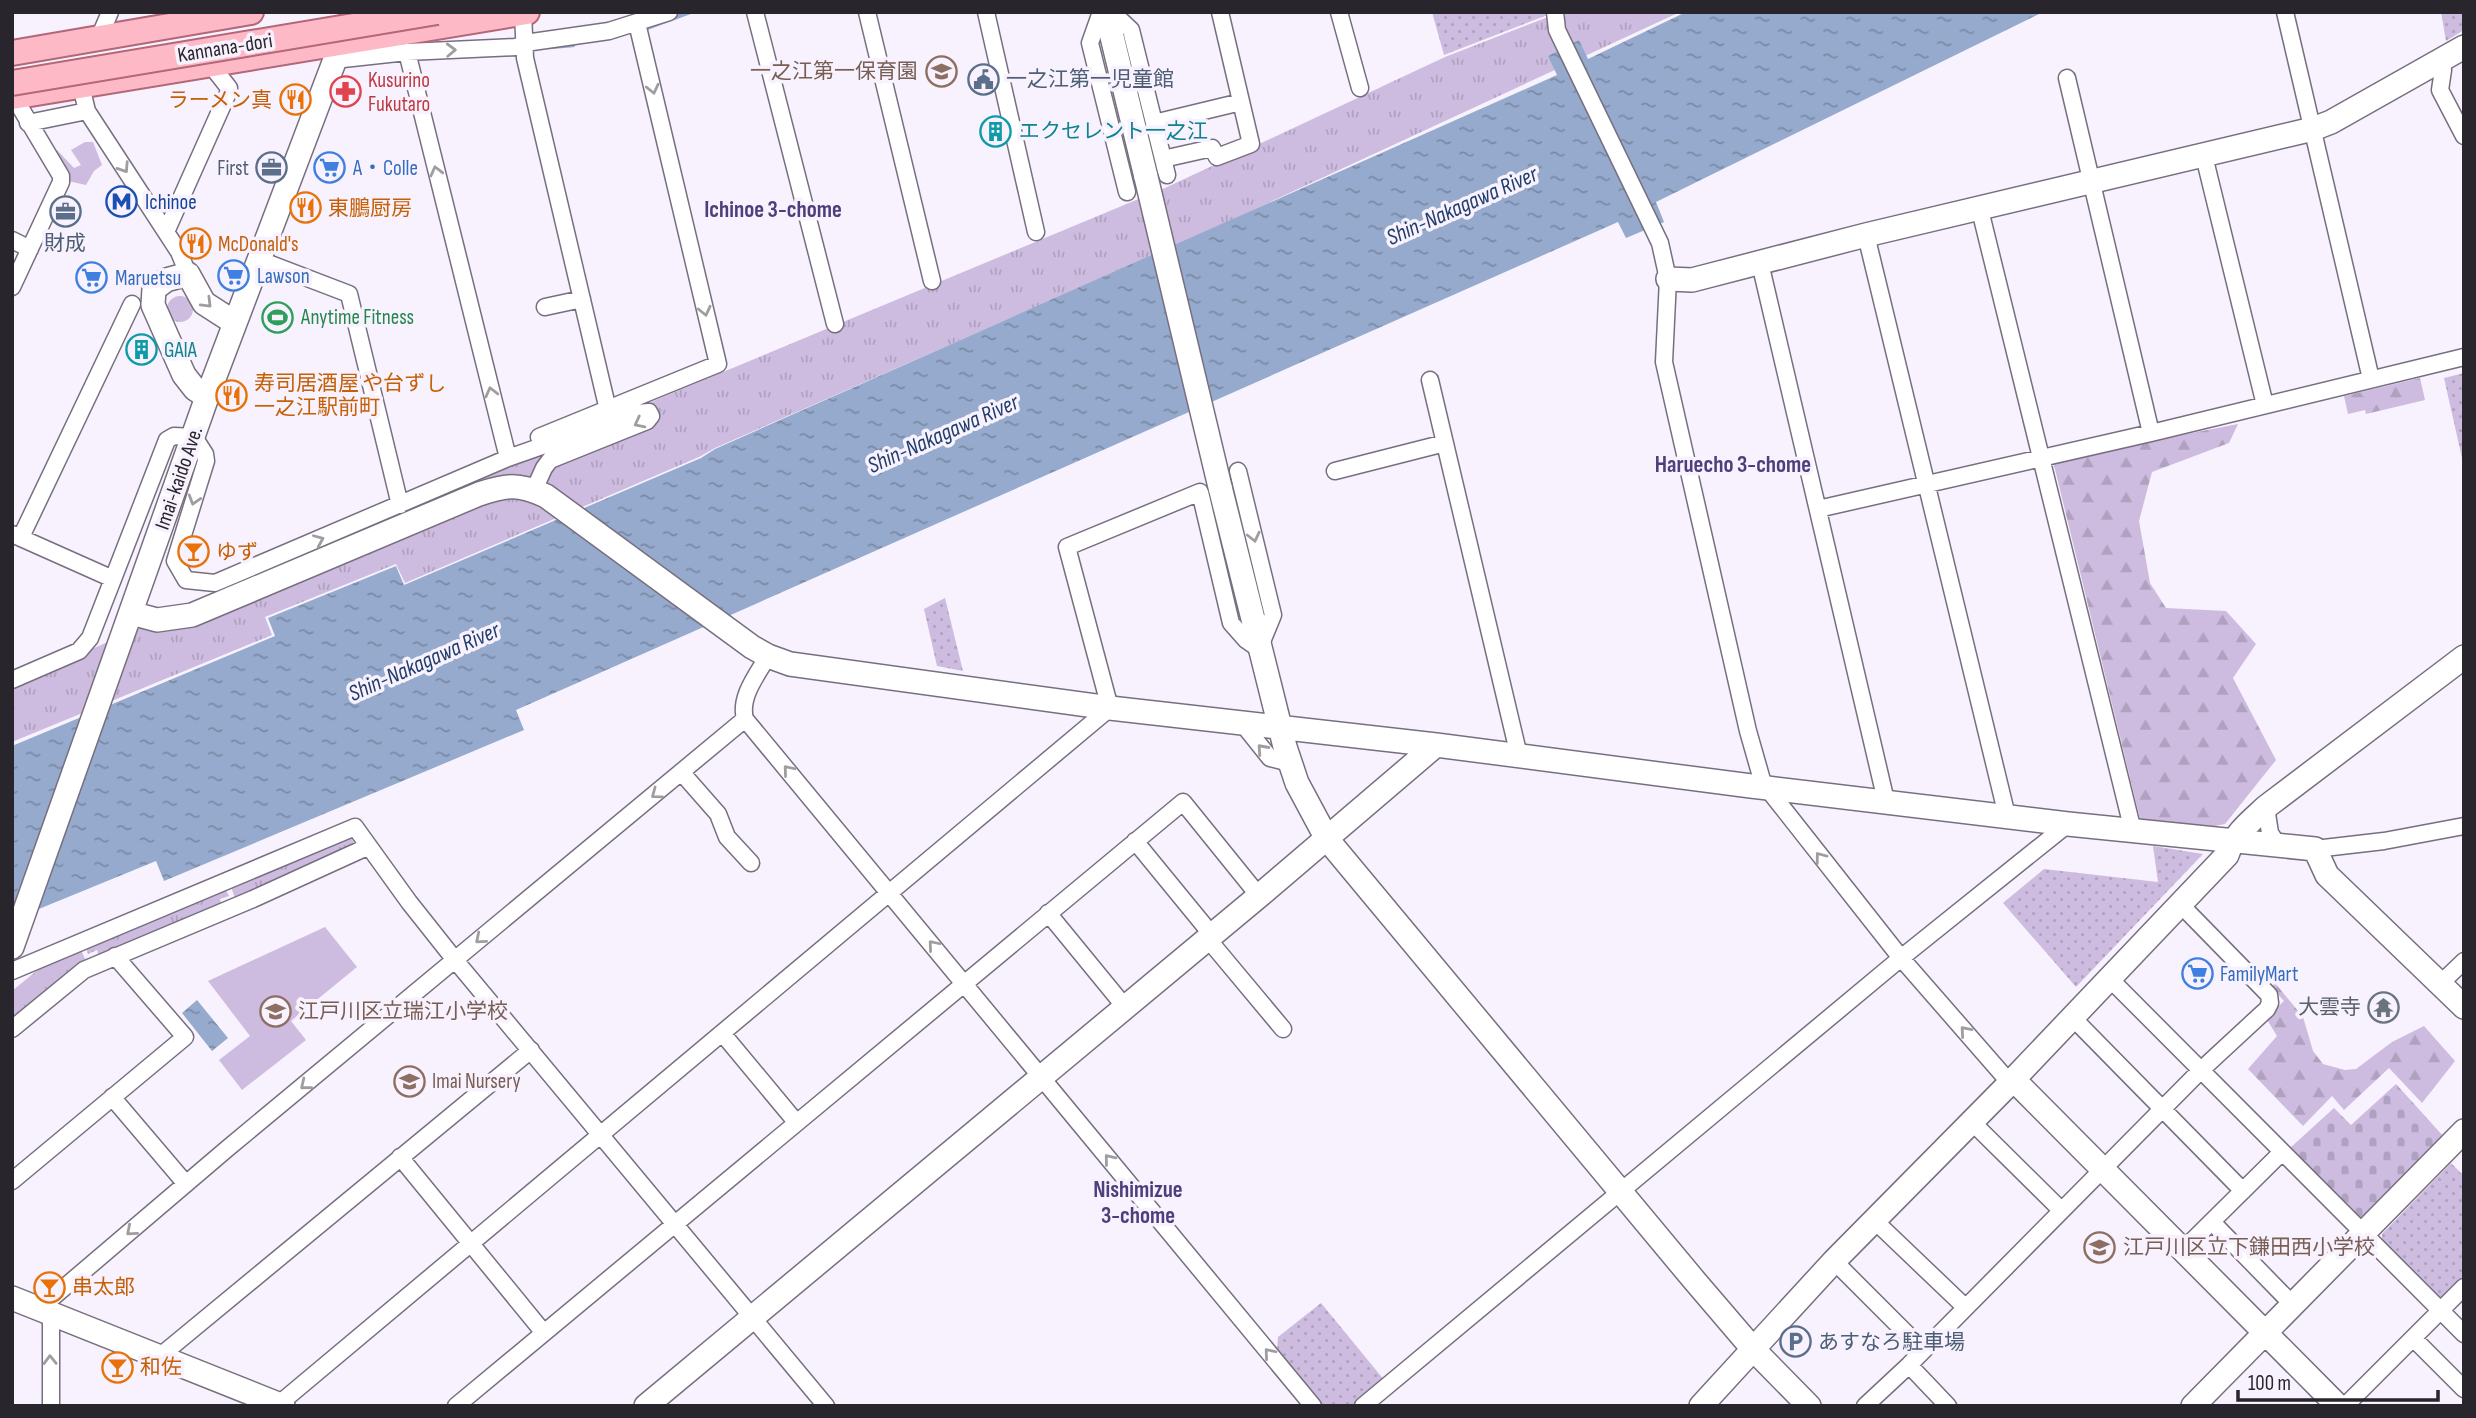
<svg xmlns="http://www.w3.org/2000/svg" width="2476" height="1418" font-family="'Sofia Sans Condensed','Noto Sans JP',sans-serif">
<defs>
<pattern id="grass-tufts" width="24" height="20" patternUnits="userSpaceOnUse" patternTransform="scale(1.75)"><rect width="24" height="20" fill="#cdbcdf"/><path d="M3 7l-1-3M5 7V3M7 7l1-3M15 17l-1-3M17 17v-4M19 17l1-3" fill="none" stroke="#b0a1c0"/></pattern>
<pattern id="forest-firs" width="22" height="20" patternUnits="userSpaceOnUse" patternTransform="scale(1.75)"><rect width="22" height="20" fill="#cdbcdf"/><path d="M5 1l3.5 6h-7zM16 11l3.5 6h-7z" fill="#b0a1c0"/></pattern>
<pattern id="cemetery-stones" width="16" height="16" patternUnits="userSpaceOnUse" patternTransform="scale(1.75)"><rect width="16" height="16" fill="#cdbcdf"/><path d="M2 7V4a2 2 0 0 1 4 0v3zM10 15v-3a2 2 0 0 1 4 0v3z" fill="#b0a1c0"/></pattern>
<pattern id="park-dots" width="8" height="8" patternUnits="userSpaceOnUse" patternTransform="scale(1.75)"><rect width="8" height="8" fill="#cdbcdf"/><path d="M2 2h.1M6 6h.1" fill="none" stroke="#b0a1c0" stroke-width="1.8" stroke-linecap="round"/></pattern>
<pattern id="water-ripples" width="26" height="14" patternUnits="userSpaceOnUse" patternTransform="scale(1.75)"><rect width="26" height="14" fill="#95aacc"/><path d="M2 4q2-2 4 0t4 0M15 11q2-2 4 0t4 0" fill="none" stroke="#7a8aa6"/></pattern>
</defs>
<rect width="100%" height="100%" fill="#f7f2fd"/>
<path fill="url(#grass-tufts)" d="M1561,12H1680L1186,241L715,448L699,457L405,583L396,564L265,617L272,635L12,742V683L176,613L658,399L1165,188L1445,57Z
M167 309a13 13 0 1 1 26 0a13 13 0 1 1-26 0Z
M350,837L355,844L235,898L231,887Z
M226,890L229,896L220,899L221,904L99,955L97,950L88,954L86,948Z
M81,950L85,959L90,958L92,963L12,1024V991L40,968Z"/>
<path fill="url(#forest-firs)" d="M2420,378L2425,400L2366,414L2365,410L2348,414L2344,396Z
M2238,424L2229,443L2152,472L2139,521L2150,583L2166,608L2226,611L2256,644L2233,678L2276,760L2225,824L2200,829L2140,819L2054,465L2161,439Z
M2275,983L2303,1017L2313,1051L2323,1064L2345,1070L2356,1069L2392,1042L2424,1026L2455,1061L2422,1103L2389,1068L2344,1110L2332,1096L2303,1126L2248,1069L2277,1036L2266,1018L2284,1001L2271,987Z"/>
<path fill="url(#cemetery-stones)" d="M2396,1084L2444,1137L2360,1219L2290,1148L2334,1108L2351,1125Z"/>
<path fill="url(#park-dots)" d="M1432,12H1550V14L1444,55Z
M2441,12H2464V30L2446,41Z
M2464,373V467L2444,378Z
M945,598L963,671L937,666L924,609Z
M2153,846L2203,854L2076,987L2003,903L2044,869L2158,882Z
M2451,1163L2464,1176V1279L2443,1300H2437L2382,1242V1234Z
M1321,1303L1385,1381L1354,1406H1324L1277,1350L1278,1337Z"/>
<path fill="#cdbcdf" d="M85,142H93L102,165L94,171L86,185L68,181L49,153L57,150L74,168L81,165L71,150Z
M325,927L357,967L291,1021L306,1040L242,1090L219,1060L250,1036L208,981Z"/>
<path fill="url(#water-ripples)" d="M1686,12H2043L1656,202L1664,222L1626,238L1618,222L516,710L524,730L164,881L156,861L12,920V746L275,636L268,618L396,566L404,585L701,458L715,449L1557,75L1548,56L1579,40L1588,59Z
M197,1000L228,1038L212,1051L182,1013Z"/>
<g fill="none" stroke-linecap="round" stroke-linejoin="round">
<path stroke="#95aacc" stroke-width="4.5" d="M644,29L690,12
M549,47L573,45"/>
<defs>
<path id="street" d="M755,12L835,324
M867,12L932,281
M986,12L1036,232
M1101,12L1090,43L1127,192
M1112,12L1131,30L1167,175
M1339,12L1360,88
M1555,12L1557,30L1660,243L1668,279L1664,362L1748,731L1764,787
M2285,12L2371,379
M523,13L525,58L608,410
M99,38L110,12
M407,52L508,458
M2441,59L2443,70L2440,90L2464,136
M334,60L407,52L516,47L525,43L609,31L669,12
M2067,78L2151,433
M81,86L87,111L179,252L188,274
M28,123L87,111
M1154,123L1241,102
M2204,156L2265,405
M1163,159L1212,148L1217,157L1251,144L1220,12
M1980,210L2133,831
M166,232L228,93L229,88L210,64
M1866,235L2007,816
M12,240L30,249
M260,260L349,294L400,505
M1760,263L1886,801
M12,287L61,182V176L14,97
M545,307L582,299
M1430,380L1519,756
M539,437L718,364L637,23
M1335,471L1445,443
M1818,509L2151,433L2464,357
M12,534L113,579L167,440L174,436L194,437L205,454L206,461L175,561L186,580L215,583L508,458L636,413L649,412L651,416L647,421L550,460L544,468L534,490
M21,537L132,304
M768,656C757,675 739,697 745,719L1313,1406
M12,680L79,651L90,638L113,579
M1242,723L1270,758L1290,763
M682,773L718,814L727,837L751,863
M1767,788L1901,958L2010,1083
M2266,807L2270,833L2278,845
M1135,841L1212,935
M2315,849L2384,841L2464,826
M1048,913L1125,1007
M1207,938L1283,1029
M12,971L355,827L409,902L455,960L826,1406
M2109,978L2464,1334
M2440,984L2464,961
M2072,1017L2243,1191
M12,1029L84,970L253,899L367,847
M722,1033L796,1122
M112,1097L186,1184
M1971,1121L2061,1210
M400,1157L544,1333
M12,1181L185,1037L115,956
M1875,1221L1965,1307
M2212,1222L2293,1305
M2183,1250L2282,1152
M1834,1261L1923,1350
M39,1309L228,1148L745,719
M51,1314V1406
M2413,1338L2464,1389
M159,1357L531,1050
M1909,1365L1948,1406
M279,1404L1110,708L1067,547L1200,492L1231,623L1246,640L1259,649L1273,615L1238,471
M456,1406L1183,802L1259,896
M1363,1406L1901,958L2068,824
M1865,1406L1909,1365L2201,1070L2267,1009L2270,1003L2269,995L2180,904
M2345,1406L2464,1287"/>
<path id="secondary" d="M1106,12L1146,177
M1668,279L1692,280L1866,235L2313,129L2331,122L2464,47
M207,397L195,389L184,375L153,305L154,289L166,280L188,274L204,303L235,323
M1220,487L1285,747L1297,783L1327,839L1694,1280L1753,1349L1809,1406
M131,613L157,620L192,615L479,494C507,485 518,483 546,496L752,647L768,656L790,664L1110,708L1436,745L1751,786L2068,824L2315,849L2327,875L2464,1007
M12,947L207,397L353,12
M2013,1079L2338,1406
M12,1298L283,1406
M646,1406L1259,896L1436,745
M1701,1406L1834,1261L2010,1083L2227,855C2234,834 2251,821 2266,807L2464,657
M2193,1406L2464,1131"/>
<path id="primary" d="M12,53L251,12
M12,97L527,12"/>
</defs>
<use href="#street" stroke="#776f7f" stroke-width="19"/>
<use href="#secondary" stroke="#776f7f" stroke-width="26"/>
<use href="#primary" stroke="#b36778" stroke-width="28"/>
<use href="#street" stroke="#fff" stroke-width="16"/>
<use href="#secondary" stroke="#fff" stroke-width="23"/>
<use href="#primary" stroke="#feb9c7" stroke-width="24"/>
<defs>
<path id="secondary-bridge" d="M1146,177L1220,487"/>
<path id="primary-bridge" d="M12,83L437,12"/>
</defs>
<use href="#secondary-bridge" stroke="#776f7f" stroke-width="26" stroke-linecap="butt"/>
<use href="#primary-bridge" stroke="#b36778" stroke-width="28" stroke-linecap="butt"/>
<use href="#secondary-bridge" stroke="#fff" stroke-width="23"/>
<use href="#primary-bridge" stroke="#feb9c7" stroke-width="24"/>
</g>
<defs><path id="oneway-chevron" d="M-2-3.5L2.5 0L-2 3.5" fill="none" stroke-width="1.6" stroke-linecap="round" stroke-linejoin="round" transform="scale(1.75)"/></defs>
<g stroke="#9f9da0">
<use href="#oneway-chevron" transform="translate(451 50) rotate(-2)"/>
<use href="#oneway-chevron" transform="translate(653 89) rotate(77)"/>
<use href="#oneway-chevron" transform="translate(124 168) rotate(57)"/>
<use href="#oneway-chevron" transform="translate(436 171) rotate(-104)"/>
<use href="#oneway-chevron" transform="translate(207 303) rotate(45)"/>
<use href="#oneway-chevron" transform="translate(705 311) rotate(77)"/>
<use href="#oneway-chevron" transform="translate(491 392) rotate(-104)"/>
<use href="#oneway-chevron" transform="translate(639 423) rotate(153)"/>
<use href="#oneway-chevron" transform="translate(194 500) rotate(107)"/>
<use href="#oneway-chevron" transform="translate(1254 537) rotate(77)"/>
<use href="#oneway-chevron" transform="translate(319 540) rotate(-23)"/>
<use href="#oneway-chevron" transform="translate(1262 749) rotate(-132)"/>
<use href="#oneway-chevron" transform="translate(788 770) rotate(-130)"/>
<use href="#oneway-chevron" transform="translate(656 794) rotate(143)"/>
<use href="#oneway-chevron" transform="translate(1820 857) rotate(-127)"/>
<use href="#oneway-chevron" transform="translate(480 939) rotate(140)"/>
<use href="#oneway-chevron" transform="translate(933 945) rotate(-130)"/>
<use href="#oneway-chevron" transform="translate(1965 1031) rotate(-131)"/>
<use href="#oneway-chevron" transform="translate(305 1085) rotate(141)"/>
<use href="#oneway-chevron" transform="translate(1109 1159) rotate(-129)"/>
<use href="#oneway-chevron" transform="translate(131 1231) rotate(139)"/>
<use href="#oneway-chevron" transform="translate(1269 1353) rotate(-130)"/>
<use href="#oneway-chevron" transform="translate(50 1360) rotate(-91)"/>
</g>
<defs>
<symbol id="school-ring" viewBox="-11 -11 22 22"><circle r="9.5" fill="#f7f2fd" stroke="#8d6e63" stroke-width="1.5"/><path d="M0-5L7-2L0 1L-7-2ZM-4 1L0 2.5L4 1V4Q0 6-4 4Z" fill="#8d6e63"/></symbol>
<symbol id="civic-ring" viewBox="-11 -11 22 22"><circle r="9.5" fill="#f7f2fd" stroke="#5c6f8a" stroke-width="1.5"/><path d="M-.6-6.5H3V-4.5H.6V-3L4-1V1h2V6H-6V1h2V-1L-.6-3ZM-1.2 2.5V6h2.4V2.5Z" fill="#5c6f8a"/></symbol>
<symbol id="pharmacy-ring" viewBox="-11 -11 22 22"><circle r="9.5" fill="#f7f2fd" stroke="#e0444e" stroke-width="1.5"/><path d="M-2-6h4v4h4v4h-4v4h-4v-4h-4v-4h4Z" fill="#e0444e"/></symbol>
<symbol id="restaurant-ring" viewBox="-11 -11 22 22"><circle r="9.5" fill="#f7f2fd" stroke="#e8710a" stroke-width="1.5"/><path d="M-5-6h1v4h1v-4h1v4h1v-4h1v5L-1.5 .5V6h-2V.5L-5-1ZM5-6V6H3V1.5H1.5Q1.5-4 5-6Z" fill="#e8710a"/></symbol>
<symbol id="building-ring" viewBox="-11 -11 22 22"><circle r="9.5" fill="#f7f2fd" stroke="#0f9aa8" stroke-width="1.5"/><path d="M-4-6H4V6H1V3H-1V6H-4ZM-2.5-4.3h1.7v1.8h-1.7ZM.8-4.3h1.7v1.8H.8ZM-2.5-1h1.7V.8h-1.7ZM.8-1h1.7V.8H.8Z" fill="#0f9aa8"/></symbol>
<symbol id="office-ring" viewBox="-11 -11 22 22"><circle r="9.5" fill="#f7f2fd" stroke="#5c6f8a" stroke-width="1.5"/><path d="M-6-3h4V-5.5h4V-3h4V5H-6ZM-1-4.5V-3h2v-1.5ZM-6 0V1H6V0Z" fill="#5c6f8a"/></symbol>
<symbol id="supermarket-ring" viewBox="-11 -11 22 22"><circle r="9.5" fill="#f7f2fd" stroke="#3f7fe0" stroke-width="1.5"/><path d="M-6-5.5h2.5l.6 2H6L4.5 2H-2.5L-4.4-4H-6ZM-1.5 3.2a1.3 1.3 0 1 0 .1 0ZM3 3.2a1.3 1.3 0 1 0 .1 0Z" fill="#3f7fe0"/></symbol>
<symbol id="metro-ring" viewBox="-11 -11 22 22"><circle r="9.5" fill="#f7f2fd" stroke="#1a4fb4" stroke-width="1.5"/><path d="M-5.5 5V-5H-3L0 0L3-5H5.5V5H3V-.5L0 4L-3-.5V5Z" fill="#1a4fb4"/></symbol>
<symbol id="stadium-ring" viewBox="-11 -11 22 22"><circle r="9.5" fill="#f7f2fd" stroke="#2e9e5b" stroke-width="1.5"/><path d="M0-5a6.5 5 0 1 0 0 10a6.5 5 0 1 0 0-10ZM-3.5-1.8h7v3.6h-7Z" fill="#2e9e5b"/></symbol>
<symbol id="bar-ring" viewBox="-11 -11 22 22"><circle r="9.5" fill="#f7f2fd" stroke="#e8710a" stroke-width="1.5"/><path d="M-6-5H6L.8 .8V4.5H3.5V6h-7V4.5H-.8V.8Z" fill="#e8710a"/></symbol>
<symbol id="temple-ring" viewBox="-11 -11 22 22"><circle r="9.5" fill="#f7f2fd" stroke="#6b7280" stroke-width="1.5"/><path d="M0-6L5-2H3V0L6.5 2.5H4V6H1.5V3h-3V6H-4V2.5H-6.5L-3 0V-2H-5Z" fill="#6b7280"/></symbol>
<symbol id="parking-ring" viewBox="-11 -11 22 22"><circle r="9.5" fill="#f7f2fd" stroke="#5c6f8a" stroke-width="1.5"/><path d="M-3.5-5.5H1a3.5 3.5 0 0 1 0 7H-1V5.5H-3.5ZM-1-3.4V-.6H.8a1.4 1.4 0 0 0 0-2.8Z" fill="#5c6f8a"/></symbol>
</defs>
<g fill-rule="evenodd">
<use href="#school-ring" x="924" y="54" width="35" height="35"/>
<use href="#civic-ring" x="966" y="62" width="35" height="35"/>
<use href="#pharmacy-ring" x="328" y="74" width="35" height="35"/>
<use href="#restaurant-ring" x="278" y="82" width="35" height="35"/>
<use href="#building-ring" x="978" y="114" width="35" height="35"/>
<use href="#office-ring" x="254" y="150" width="35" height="35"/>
<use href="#supermarket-ring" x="312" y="150" width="35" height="35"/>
<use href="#metro-ring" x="104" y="184" width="35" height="35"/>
<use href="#restaurant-ring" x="288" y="190" width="35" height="35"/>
<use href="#office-ring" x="48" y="194" width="35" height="35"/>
<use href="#restaurant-ring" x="178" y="226" width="35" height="35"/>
<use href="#supermarket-ring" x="216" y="258" width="35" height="35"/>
<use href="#supermarket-ring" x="74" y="260" width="35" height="35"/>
<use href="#stadium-ring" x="260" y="300" width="35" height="35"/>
<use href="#building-ring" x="124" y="332" width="35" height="35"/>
<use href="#restaurant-ring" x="214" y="378" width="35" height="35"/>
<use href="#bar-ring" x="176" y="534" width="35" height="35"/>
<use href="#supermarket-ring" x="2180" y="956" width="35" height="35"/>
<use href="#temple-ring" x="2366" y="990" width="35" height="35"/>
<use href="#school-ring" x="258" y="994" width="35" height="35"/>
<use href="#school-ring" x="392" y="1064" width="35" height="35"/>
<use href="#school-ring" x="2082" y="1230" width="35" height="35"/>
<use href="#bar-ring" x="32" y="1270" width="35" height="35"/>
<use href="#parking-ring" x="1778" y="1324" width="35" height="35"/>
<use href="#bar-ring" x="100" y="1350" width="35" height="35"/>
</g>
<g text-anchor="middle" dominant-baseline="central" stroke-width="7" stroke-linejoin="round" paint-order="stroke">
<g font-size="21" fill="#29252c" stroke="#f7f2fd">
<text transform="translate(225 48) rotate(-9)">Kannana-dori</text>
<text transform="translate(179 478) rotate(-71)">Imai-kaido Ave.</text>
</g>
<g font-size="21" fill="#785e54" stroke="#f7f2fd" text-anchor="start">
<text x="918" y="71" text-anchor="end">一之江第一保育園</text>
<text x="298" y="1011">江戸川区立瑞江小学校</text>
<text x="432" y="1081">Imai Nursery</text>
<text x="2123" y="1247">江戸川区立下鎌田西小学校</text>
</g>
<g font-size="21" fill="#4e5e75" stroke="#f7f2fd" text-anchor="start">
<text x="1006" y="79">一之江第一児童館</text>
<text x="249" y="168" text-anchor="end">First</text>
<text x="65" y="243" text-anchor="middle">財成</text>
<text x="1818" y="1342">あすなろ駐車場</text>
</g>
<g font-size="21" fill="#be3a42" stroke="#f7f2fd" text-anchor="start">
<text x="368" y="80">Kusurino<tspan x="368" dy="24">Fukutaro</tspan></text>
</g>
<g font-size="21" fill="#c56008" stroke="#f7f2fd" text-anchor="start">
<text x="272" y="100" text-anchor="end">ラーメン真</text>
<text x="328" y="208">東鵬厨房</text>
<text x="218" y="244">McDonald's</text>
<text x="254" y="383">寿司居酒屋 や台ずし<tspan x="254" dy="24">一之江駅前町</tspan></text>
<text x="216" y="552">ゆず</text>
<text x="72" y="1287">串太郎</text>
<text x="140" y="1367">和佐</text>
</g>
<g font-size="21" fill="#0d838f" stroke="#f7f2fd" text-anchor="start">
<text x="1019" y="131">エクセレント一之江</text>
<text x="164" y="350">GAIA</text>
</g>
<g font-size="21" fill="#366cbe" stroke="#f7f2fd" text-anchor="start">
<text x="353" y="168">A・Colle</text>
<text x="257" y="276">Lawson</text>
<text x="115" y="278">Maruetsu</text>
<text x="2220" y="974">FamilyMart</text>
</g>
<g font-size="21" fill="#164399" stroke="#f7f2fd" text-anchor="start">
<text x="145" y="202">Ichinoe</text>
</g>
<g font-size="21" fill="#27864d" stroke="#f7f2fd" text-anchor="start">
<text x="301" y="317">Anytime Fitness</text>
</g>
<g font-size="21" fill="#5b616d" stroke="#f7f2fd" text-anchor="end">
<text x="2361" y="1007">大雲寺</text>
</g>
<g font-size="23" font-style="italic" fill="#223d6a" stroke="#f7f2fd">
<text transform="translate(1462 206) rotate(-24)">Shin-Nakagawa River</text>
<text transform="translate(943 434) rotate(-24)">Shin-Nakagawa River</text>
<text transform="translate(424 662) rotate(-24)">Shin-Nakagawa River</text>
</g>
<g font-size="23" font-weight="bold" fill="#4e3f7c" stroke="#f7f2fd">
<text x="773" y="210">Ichinoe 3-chome</text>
<text x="1733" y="465">Haruecho 3-chome</text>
<text x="1138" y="1190">Nishimizue<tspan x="1138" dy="26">3-chome</tspan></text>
</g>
</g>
<rect width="2476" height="1418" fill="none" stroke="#29252c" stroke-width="28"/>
<path d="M2238 1390v10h200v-10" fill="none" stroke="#29252c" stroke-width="3.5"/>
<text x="2248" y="1390" font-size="21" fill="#29252c" stroke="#f7f2fd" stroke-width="5" paint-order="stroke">100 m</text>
</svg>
